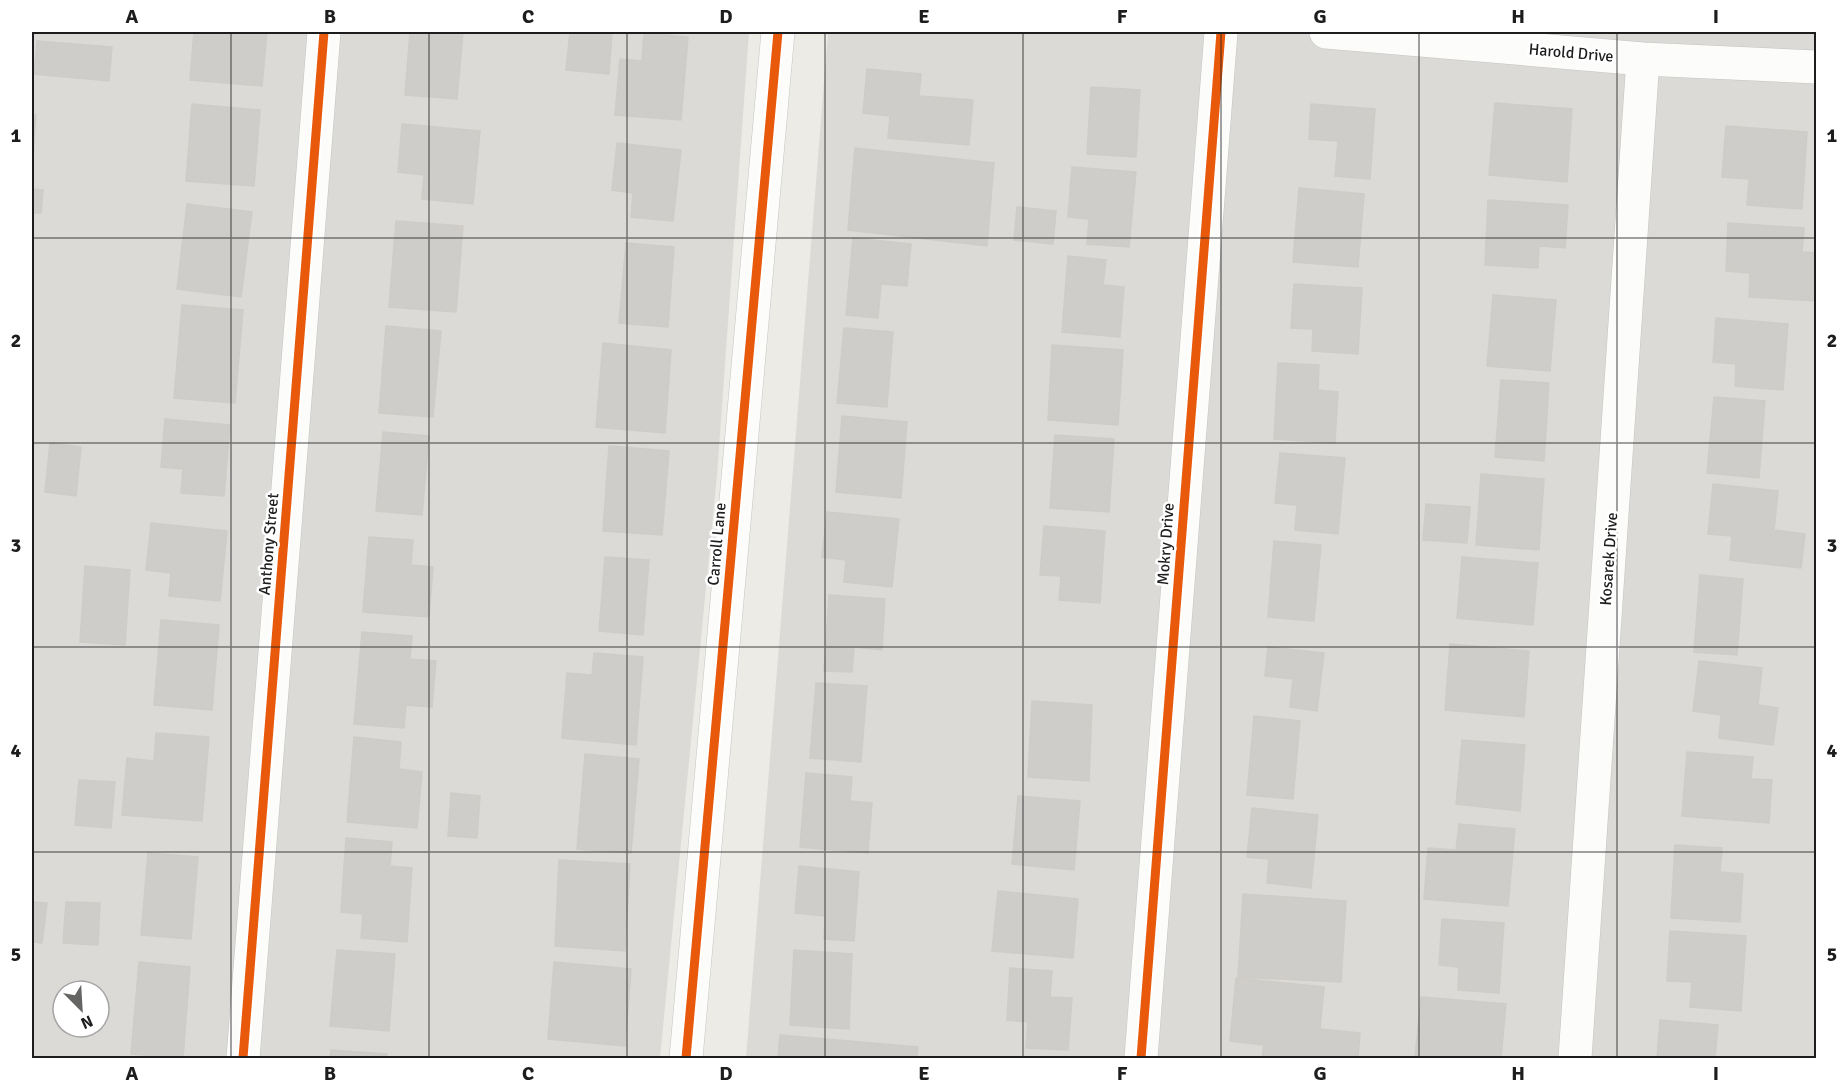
<svg xmlns="http://www.w3.org/2000/svg" width="1848" height="1090" font-family="Signika,sans-serif">
<rect width="100%" height="100%" fill="#ecebe6"/>
<path fill="#dbdad7" fill-rule="evenodd" d="M32,32H749L717,475L660,1058H32ZM63,991H99V1027H63Z
M828,32H1816V1058H746Z"/>
<path fill="#cecdc9" stroke="#cfccc8" stroke-width="1.5" d="M194,32H267L262,86L190,80Z
M410,32H463L457,99L405,95Z
M570,32H612L609,74L566,70Z
M644,33L688,37L681,120L615,115L620,59L642,61Z
M37,41L112,47L109,81L34,74Z
M867,69L921,74L919,96L973,100L969,145L888,138L890,116L863,113Z
M1091,87L1140,90L1136,157L1087,154Z
M1495,103L1572,109L1567,182L1489,175Z
M192,104L260,110L254,186L186,181Z
M1311,104L1375,109L1370,179L1335,176L1338,141L1309,139Z
M32,115H36L32,171Z
M402,124L480,131L473,204L422,199L424,175L398,172Z
M1726,126L1807,132L1802,209L1747,205L1749,179L1722,177Z
M617,143L681,150L673,221L631,217L633,193L612,190Z
M855,148L994,163L987,246L848,230Z
M1072,167L1136,172L1129,247L1087,244L1089,219L1068,217Z
M1299,188L1364,194L1358,267L1293,262Z
M32,189L43,190L41,213H32Z
M1488,200L1568,205L1565,248L1539,246L1538,268L1485,265Z
M187,204L252,212L241,297L177,289Z
M1017,207L1056,211L1053,244L1014,240Z
M396,221L463,226L456,312L389,307Z
M1728,223L1804,228L1802,252L1816,253V301L1749,297L1750,273L1726,271Z
M853,238L911,244L907,286L881,284L878,318L846,315Z
M626,243L674,247L668,327L619,323Z
M1068,256L1106,260L1103,285L1124,287L1120,337L1062,332Z
M1294,284L1362,288L1358,354L1312,351L1313,329L1291,328Z
M1493,295L1556,300L1550,371L1487,366Z
M182,305L243,310L235,403L174,398Z
M1716,318L1788,324L1783,390L1735,386L1736,364L1713,362Z
M386,326L441,331L433,417L379,413Z
M844,328L893,332L887,407L837,403Z
M603,343L671,350L665,433L596,427Z
M1052,345L1123,350L1118,425L1048,420Z
M1278,363L1319,365L1318,390L1338,392L1335,443L1274,439Z
M1501,380L1549,383L1544,461L1495,457Z
M1714,397L1765,401L1759,478L1707,473Z
M842,416L907,422L901,498L836,492Z
M165,419L230,425L224,496L181,493L183,469L161,467Z
M383,432L429,436L422,515L376,511Z
M1055,435L1114,439L1109,512L1050,508Z
M50,443L81,447L76,496L45,492Z
M609,446L669,451L662,535L603,531Z
M1280,453L1345,458L1338,534L1295,530L1297,505L1275,503Z
M1481,474L1544,479L1539,550L1476,545Z
M1713,484L1778,491L1774,530L1805,534L1801,568L1730,560L1732,536L1708,534Z
M1426,504L1470,507L1467,543L1423,540Z
M827,512L899,519L892,587L844,582L846,560L822,557Z
M151,523L227,531L220,601L169,596L171,573L146,570Z
M1044,526L1105,531L1100,603L1059,600L1061,576L1040,575Z
M369,537L413,540L411,565L433,567L429,617L363,612Z
M1274,541L1321,545L1314,621L1268,617Z
M605,557L649,560L643,635L599,631Z
M1462,557L1538,563L1533,625L1457,618Z
M85,566L130,570L125,645L80,642Z
M1700,575L1743,579L1737,655L1694,652Z
M829,595L885,599L882,650L854,647L852,672L824,671Z
M161,620L219,625L212,710L154,705Z
M362,632L412,636L410,659L436,661L432,707L406,705L404,728L354,724Z
M1450,644L1529,651L1524,717L1445,710Z
M1268,647L1324,653L1317,711L1290,707L1293,679L1265,676Z
M594,653L643,657L636,745L562,738L567,673L592,675Z
M1699,661L1762,668L1758,705L1778,708L1773,745L1719,738L1721,715L1693,711Z
M816,683L867,686L861,762L810,758Z
M1032,701L1092,705L1089,781L1028,777Z
M1254,716L1300,721L1293,799L1247,795Z
M156,733L209,737L202,821L122,815L127,758L154,761Z
M354,737L401,742L399,769L422,772L417,828L347,822Z
M1462,740L1525,745L1520,811L1456,804Z
M1687,752L1753,757L1751,779L1772,780L1769,823L1682,816Z
M585,754L639,759L631,853L577,849Z
M806,773L852,777L850,801L872,803L868,853L800,847Z
M79,780L115,782L111,828L75,825Z
M451,793L480,796L477,838L448,836Z
M1018,796L1080,801L1074,870L1012,864Z
M1252,808L1318,815L1311,888L1267,883L1269,859L1247,857Z
M1459,824L1515,829L1508,906L1424,899L1428,848L1456,850Z
M346,838L392,842L390,866L412,868L407,942L361,938L363,914L341,912Z
M1675,845L1722,848L1720,872L1743,874L1740,922L1671,918Z
M148,853L198,857L191,939L141,935Z
M559,860L630,864L625,951L555,946Z
M799,866L859,872L854,941L824,939L825,916L795,913Z
M998,891L1078,899L1073,958L992,951Z
M1243,894L1346,901L1341,982L1238,977Z
M32,902L47,903L42,943L32,942Z
M66,902L100,903L98,945L63,943Z
M1442,919L1504,923L1499,993L1458,990L1459,967L1439,965Z
M1670,931L1746,936L1741,1011L1690,1007L1692,982L1667,981Z
M337,950L395,954L389,1031L330,1026Z
M794,950L852,954L849,1029L790,1025Z
M139,962L190,967L183,1058L131,1054Z
M554,962L631,969L625,1046L548,1039Z
M1010,968L1052,971L1050,997L1072,998L1068,1050L1026,1048L1028,1022L1007,1020Z
M1236,978L1324,987L1320,1029L1360,1033L1358,1058H1262L1264,1045L1230,1041Z
M1421,997L1506,1004L1501,1058H1415Z
M1660,1020L1718,1025L1715,1058H1657Z
M780,1035L918,1047L917,1058H778Z
M331,1050L387,1054L386,1058H330Z"/>
<g fill="none" stroke-linecap="round" stroke-linejoin="round">
<defs>
<path id="minor" d="M1326,32L1643,59L1816,67
M243,1058L324,32
M686,1058L778,32
M1141,1058L1221,32
M1575,1058L1643,59"/>
</defs>
<use href="#minor" stroke="#c4c4c2" stroke-width="34"/>
<use href="#minor" stroke="#fcfcfb" stroke-width="33"/>
<defs>
<path id="cycleway" d="M243,1058L324,32
M686,1058L778,32
M1141,1058L1221,32"/>
</defs>
<use href="#cycleway" stroke="#fff" stroke-width="13"/>
<use href="#cycleway" stroke="#e8590c" stroke-width="9"/>
</g>
<path fill="none" stroke="#1d1d1d" stroke-width="1.5" stroke-opacity="0.55" d="M231,32V1058M429,32V1058M627,32V1058M825,32V1058M1023,32V1058M1221,32V1058M1419,32V1058M1617,32V1058M32,238H1816M32,443H1816M32,647H1816M32,852H1816"/>
<g text-anchor="middle" dominant-baseline="central" stroke-width="5" stroke-linejoin="round" paint-order="stroke">
<g font-size="16" fill="#1d1d1d" stroke="#fff">
<text transform="translate(1571 53) rotate(5)">Harold Drive</text>
<text transform="translate(269 544) rotate(-85)">Anthony Street</text>
<text transform="translate(717 544) rotate(-85)">Carroll Lane</text>
<text transform="translate(1166 544) rotate(-86)">Mokry Drive</text>
<text transform="translate(1609 559) rotate(-86)">Kosarek Drive</text>
</g>
</g>
<rect width="1848" height="1090" fill="none" stroke="#ffffff" stroke-width="66"/>
<g transform="translate(81 1009) rotate(156)"><circle r="28" fill="#ffffff" stroke="#a5a5a5" stroke-width="1.5"/>
<path d="M0-4.5L10 22L0 15L-10 22Z" fill="#656563"/>
<text y="-9" font-size="16" font-weight="bold" text-anchor="middle" fill="#1d1d1d">N</text>
</g>
<rect x="33" y="33" width="1782" height="1024" fill="none" stroke="#1d1d1d" stroke-width="2"/>
<g font-size="20" text-anchor="middle" font-weight="bold" fill="#1d1d1d">
<text x="132" y="23">A</text>
<text x="330" y="23">B</text>
<text x="528" y="23">C</text>
<text x="726" y="23">D</text>
<text x="924" y="23">E</text>
<text x="1122" y="23">F</text>
<text x="1320" y="23">G</text>
<text x="1518" y="23">H</text>
<text x="1716" y="23">I</text>
<text x="16" y="142">1</text>
<text x="1832" y="142">1</text>
<text x="16" y="347">2</text>
<text x="1832" y="347">2</text>
<text x="16" y="552">3</text>
<text x="1832" y="552">3</text>
<text x="16" y="757">4</text>
<text x="1832" y="757">4</text>
<text x="16" y="961">5</text>
<text x="1832" y="961">5</text>
<text x="132" y="1080">A</text>
<text x="330" y="1080">B</text>
<text x="528" y="1080">C</text>
<text x="726" y="1080">D</text>
<text x="924" y="1080">E</text>
<text x="1122" y="1080">F</text>
<text x="1320" y="1080">G</text>
<text x="1518" y="1080">H</text>
<text x="1716" y="1080">I</text>
</g>
</svg>
